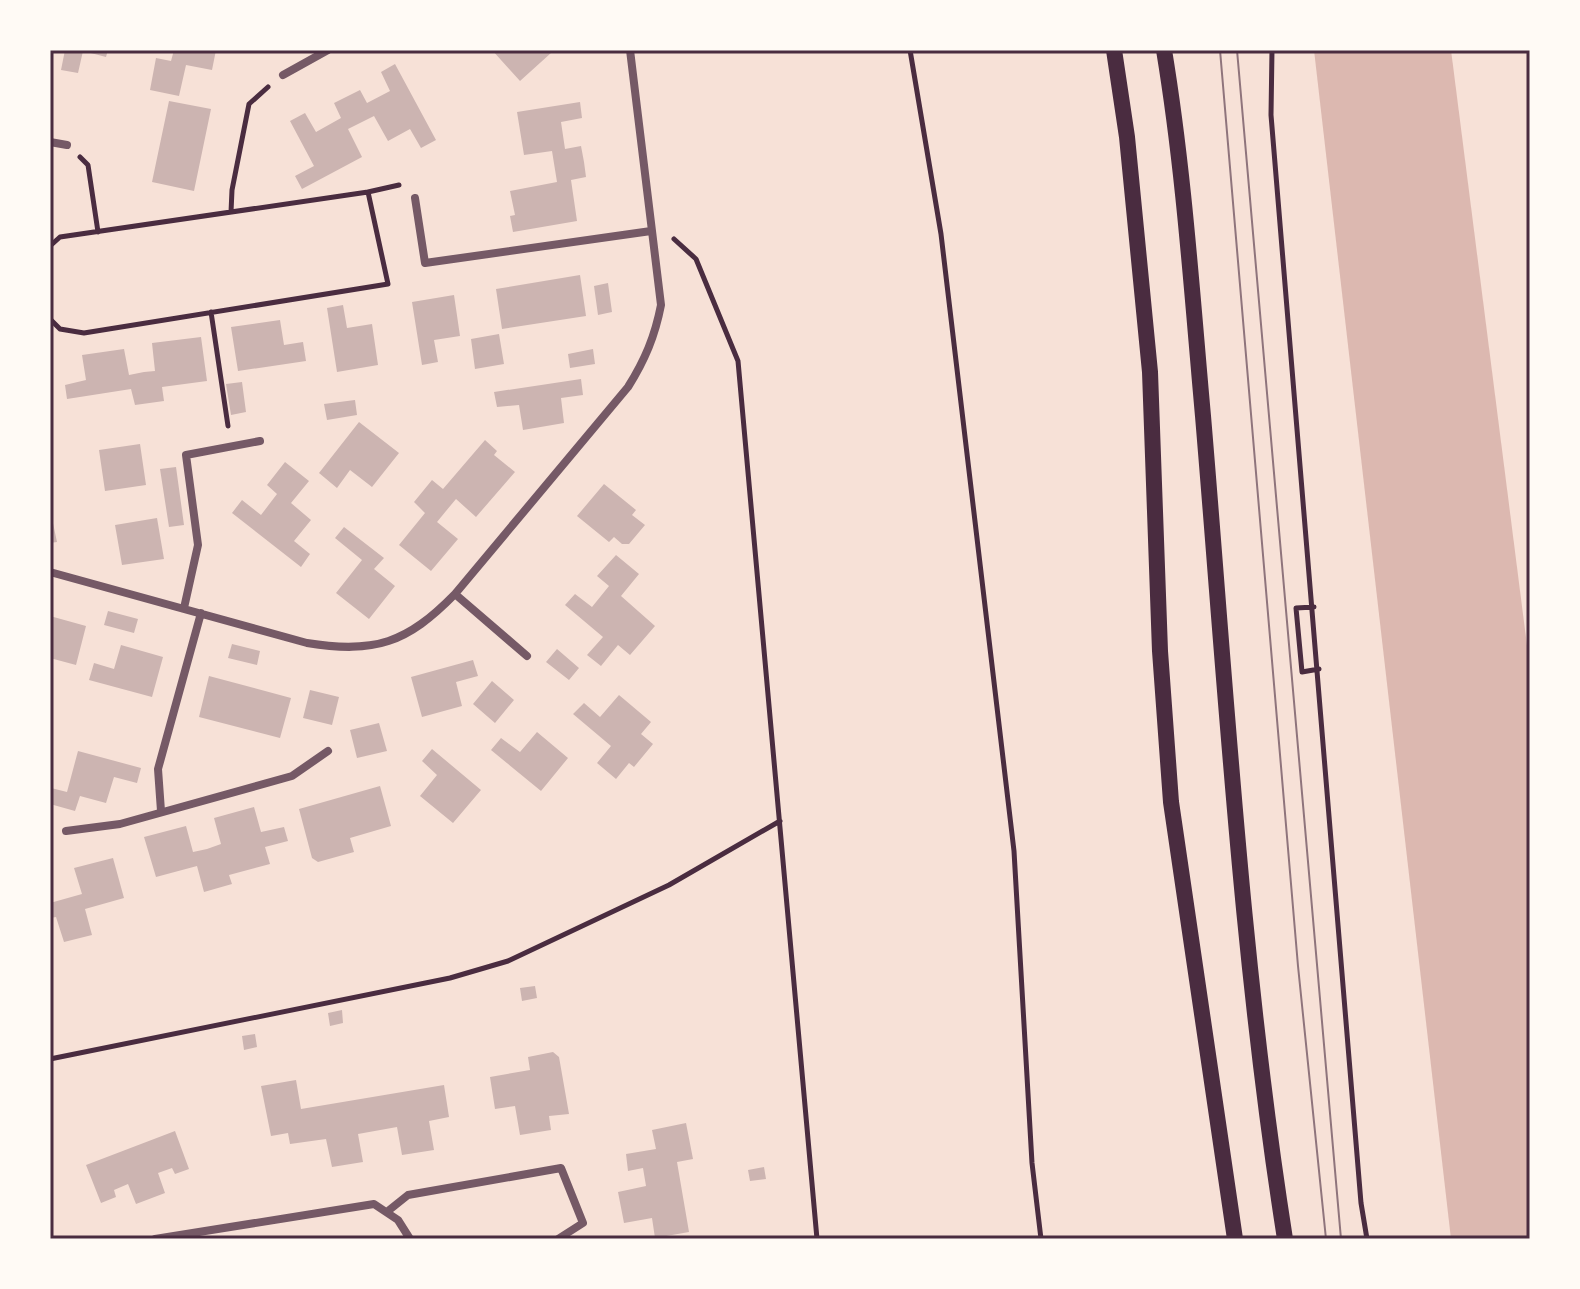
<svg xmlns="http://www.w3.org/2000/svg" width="1580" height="1289" font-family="Figtree,sans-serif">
<rect width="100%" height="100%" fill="#f7e1d7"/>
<path fill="#dcb8b0" d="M1314,50H1451L1530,669V1239H1451Z"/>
<path fill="#ccb4b1" d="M65,50H108L106,57L83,51L78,73L61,70Z
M174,50H216L212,70L186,65L179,96L150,90L156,58L171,61Z
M492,50H549L551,53L520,81Z
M395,64L436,140L421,148L410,129L388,141L374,116L348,129L362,157L302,189L295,176L314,166L290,121L305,113L316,132L341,118L334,103L360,90L367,103L390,91L381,72Z
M169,101L211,109L194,191L152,182Z
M580,102L582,118L561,122L565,149L581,146L584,162L586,177L571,180L577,221L513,232L510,216L515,215L510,191L557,182L552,151L524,155L517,112Z
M580,275L586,316L502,329L496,289Z
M608,283L612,312L598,315L594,286Z
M454,295L460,336L434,340L438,362L422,365L412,302Z
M343,305L347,328L372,324L378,365L337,372L327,308Z
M280,320L284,345L303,342L306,361L238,371L231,327Z
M499,334L504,364L475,369L471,339Z
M201,337L207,381L162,387L164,401L135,405L131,389L67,399L65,385L86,380L82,355L124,349L129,375L144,372L155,371L152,343Z
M593,349L595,364L570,368L568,354Z
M581,379L583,395L561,398L564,423L523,430L519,405L497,407L494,392Z
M242,382L246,412L231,415L226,384Z
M355,400L357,415L327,420L324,404Z
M359,422L399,453L372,487L350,470L337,488L319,473Z
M485,440L497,451L494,455L515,472L476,517L456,499L446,511L437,522L458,539L431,571L399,545L425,513L414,502L432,480L443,489Z
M140,444L146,485L105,491L99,450Z
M285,462L309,481L291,503L311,520L294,541L310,554L301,567L232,513L242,500L261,515L277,494L267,485Z
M176,467L184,525L169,527L160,469Z
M604,484L636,510L632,515L645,525L629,544H622L614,537L609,542L577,516Z
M50,509L57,542L50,543Z
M157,518L164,559L122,565L115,525Z
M344,527L384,558L374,569L395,586L369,619L336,593L362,560L335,538Z
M616,555L639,574L621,596L655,626L630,655L618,645L601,666L587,655L603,637L565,605L575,594L592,607L609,586L597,576Z
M108,611L138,619L134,633L104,625Z
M50,616L86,626L76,665L50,658Z
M232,644L260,651L257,665L228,658Z
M121,645L163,657L152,697L89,680L94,663L114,669Z
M557,649L579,668L569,680L546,662Z
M473,660L478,676L456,682L462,706L422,717L411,677Z
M209,676L291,698L280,738L199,717Z
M492,681L514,700L495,723L473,704Z
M310,690L339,697L332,725L303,718Z
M619,695L651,722L641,734L653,744L634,767L629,763L616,779L597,763L611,746L573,714L584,703L600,717Z
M379,723L387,751L357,758L350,730Z
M537,732L568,758L541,791L491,750L501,738L520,752Z
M432,749L481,790L453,823L420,796L437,775L422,761Z
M78,751L141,768L137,783L114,777L106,803L80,796L75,811L50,804L51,788L67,792Z
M380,786L391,826L350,838L354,852L318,862L312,858L299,809Z
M254,807L261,832L284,827L288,841L265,847L270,864L229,875L232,884L204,892L197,866L156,877L144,837L186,826L193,852L207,849L221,844L214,818Z
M113,858L124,898L85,909L92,935L64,942L56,917L50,918V903L82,894L74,868Z
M535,986L537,998L522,1001L520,988Z
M342,1010L343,1023L330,1026L328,1013Z
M255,1034L257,1047L244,1050L242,1036Z
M553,1052L559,1057L569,1114L549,1116L551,1130L520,1135L515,1106L495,1109L490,1077L530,1070L528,1057Z
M296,1080L301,1109L444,1085L449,1117L429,1121L434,1150L402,1155L397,1127L358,1134L363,1162L332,1167L326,1139L290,1144L288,1133L271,1136L261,1086Z
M686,1123L693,1159L677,1162L689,1232L655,1238L652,1218L624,1223L618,1192L646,1186L643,1168L628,1171L626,1154L656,1149L652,1130Z
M175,1131L189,1169L175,1174L172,1168L158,1173L165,1193L136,1204L128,1184L114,1190L116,1197L101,1203L86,1165Z
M764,1167L766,1179L750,1181L748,1170Z"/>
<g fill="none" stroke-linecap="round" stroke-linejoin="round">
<path stroke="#4a2c40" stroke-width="5" d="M910,50L941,234L1014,851L1032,1163L1041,1239
M1272,50L1271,115L1361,1203L1367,1239
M80,157L88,165L98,232
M368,192L399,185
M231,212L232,190L249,104L268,87
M674,239L696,259L738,361L817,1239
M50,246L60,237L368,192L388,284L84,333L60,329L50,319
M211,312L228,426
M1314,607L1296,608L1302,672L1319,669
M50,1059L450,978L508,961L669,885L780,821"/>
<path stroke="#755966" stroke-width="8" d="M283,75L328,50
M50,142L67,145
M415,198L425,263L651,231
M50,572L307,643C375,654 407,643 455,594L628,387C645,360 655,336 661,305L630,50
M455,594L527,656
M184,608L198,545L186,455L260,441
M161,811L158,769L201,613
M66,831L120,824L292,776L328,751
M388,1211L408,1195L561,1168L583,1223L558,1239
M155,1239L374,1204L398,1220L410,1239"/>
<path stroke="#4a2c40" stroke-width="16" d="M1114,50L1127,137L1150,372L1160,651L1171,802L1235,1239
M1164,50C1184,171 1192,294 1203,416C1226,690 1242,967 1285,1239"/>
<path stroke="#8f747c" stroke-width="2" d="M1220,50L1298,966L1326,1239
M1237,50L1341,1239"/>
</g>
<rect width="1580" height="1289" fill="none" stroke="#fffaf5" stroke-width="104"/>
<rect x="52" y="52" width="1476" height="1185" fill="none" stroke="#4a2c40" stroke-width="3"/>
</svg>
